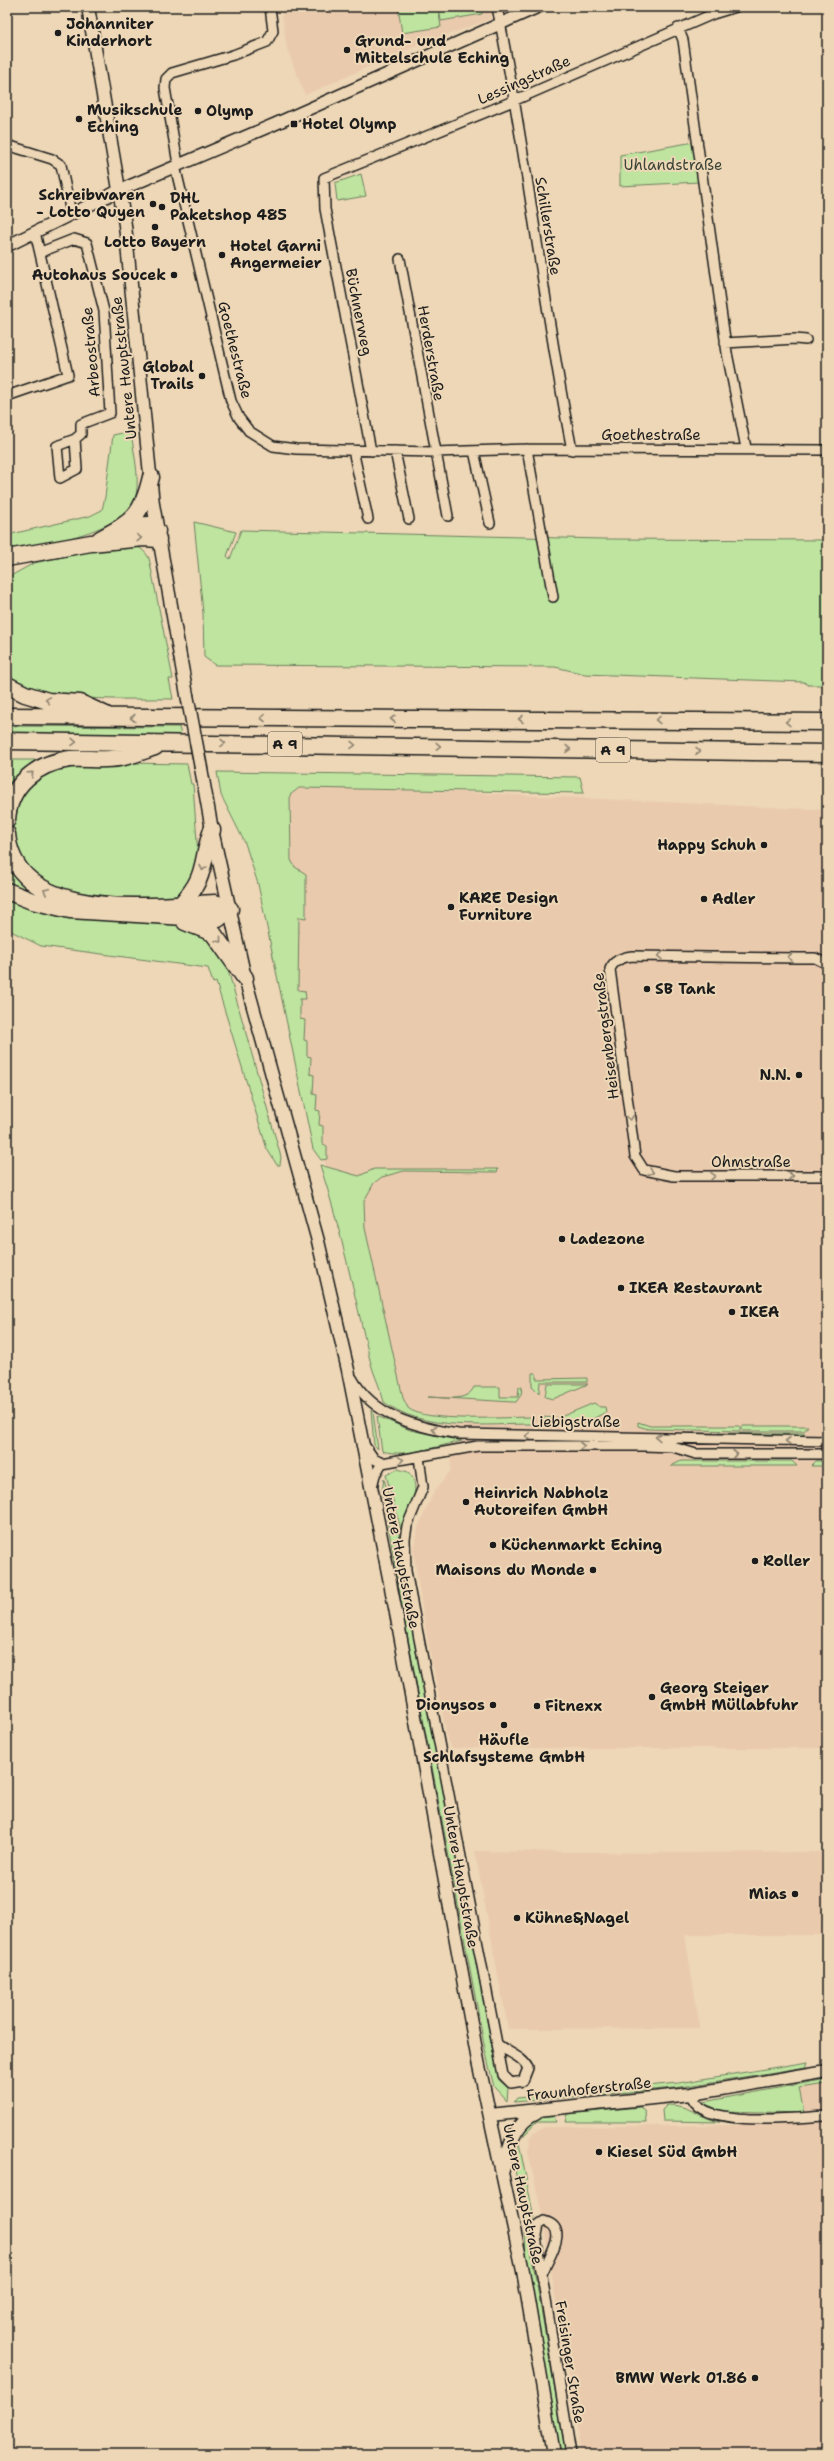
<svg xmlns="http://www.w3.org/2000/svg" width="834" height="2461" font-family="'Shantell Sans',sans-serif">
<rect width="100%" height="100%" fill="#edd7b6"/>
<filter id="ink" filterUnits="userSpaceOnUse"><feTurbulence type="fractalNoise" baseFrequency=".025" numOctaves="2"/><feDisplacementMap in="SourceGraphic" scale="8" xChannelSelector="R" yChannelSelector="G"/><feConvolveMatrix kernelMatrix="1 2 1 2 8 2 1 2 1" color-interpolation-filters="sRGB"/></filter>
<g filter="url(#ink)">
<path fill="#eacaad" d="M281,7H491L493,18L404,51L305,95L287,49Z
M299,788L395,789L827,810V1748H452L448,1742L424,1621L413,1548L419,1525L434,1492L451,1470L448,1418L411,1411L394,1399L341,1207L318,1145L296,1034L290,795Z
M475,1851L672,1853L827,1852V1935H685L700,2028L508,2029Z
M827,2084V2454H581L542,2215L528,2152L531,2135L545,2127L738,2125L750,2097Z"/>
<path fill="#bee49f" stroke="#6d805e" d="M398,7H438L441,27L402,33Z
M439,7H481L482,14L441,21Z
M694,142L700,182L620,186V155Z
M361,174L366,196L337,201L335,183Z
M131,431C133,451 140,475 136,495C129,533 38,544 7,553V535L90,516L102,510L105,497L113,435Z
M194,522L236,532L227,556L230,559L241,530L602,539L827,540V685H808L804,682L585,674L555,667L215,665L204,657L203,613Z
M121,545C134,545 142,546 149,558L173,679H169L173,699C132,698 37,705 7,676V578L34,563Z
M7,726L179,727L181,735L7,733Z
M7,760H43L7,800Z
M70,762L187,764L191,784H193L199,870L176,898L121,899L58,891L23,866L11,835V818L30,781Z
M217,772L580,777L584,793L299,788L290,795L291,860L295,867L306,874V918L299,917L298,990L305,991L306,999H300V1019L305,1020L304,1040L307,1041V1056L311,1057L310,1074L314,1075L313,1094L317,1095L316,1110L320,1111L319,1125L323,1126V1144L327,1146V1159L321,1160L313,1149L258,884L245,843L221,795Z
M7,855L49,899L7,884Z
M7,897L82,918L175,925L197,931L207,935L223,954L230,977L281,1157L280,1165H277L267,1149L216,982L213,983L208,968L41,946L7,929Z
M320,1165L359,1176L374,1169H498L497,1172L404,1171L382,1177L374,1183L364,1201L365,1228L403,1398L408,1408C424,1423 509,1417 534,1417V1424C487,1424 424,1432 384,1402C381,1388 373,1374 370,1360C354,1294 341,1229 320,1165Z
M532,1373H536V1379L587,1378V1382H540L539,1393L532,1386Z
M547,1384H588L553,1399L545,1397Z
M474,1387H500V1397H518L519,1387H522L521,1395L516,1402H513L428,1397C443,1397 467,1403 474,1387Z
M594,1403L600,1407H605L606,1412L583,1424H540L541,1417L558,1418Z
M371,1410L373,1412L378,1449L374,1445Z
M377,1416L410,1430L462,1441C436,1446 407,1458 382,1451Z
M638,1422L650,1426H740V1431L648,1429L638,1426Z
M742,1426H808L804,1431H742Z
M684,1433H805L801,1436H710Z
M681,1461H792L797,1466H671Z
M816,1461H827V1466H811Z
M398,1469L408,1472C425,1488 406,1512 401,1530L386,1475Z
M384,1479L400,1538L399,1556L401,1570L491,2041L499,2080L508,2088L507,2101L494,2087L485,2049L408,1639L382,1491Z
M808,2062L806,2067L675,2088L514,2102L517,2098L679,2083Z
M827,2079V2084L799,2088L804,2113L722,2111L711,2108L703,2102Z
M667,2105C688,2104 700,2118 720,2122L663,2121L662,2110Z
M640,2107L645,2112L646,2122H566L568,2114Z
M554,2115L556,2122H537L523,2136L518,2133L537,2117Z
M515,2140L519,2143L534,2218L530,2230V2245L566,2454H560L526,2266L525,2222L512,2154Z"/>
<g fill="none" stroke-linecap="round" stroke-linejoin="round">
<defs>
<path id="minor" d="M497,7C527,154 543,303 572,450
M678,28L683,40L727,353L746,448
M7,145L52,159L61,165L71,213
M178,164L165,88L166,79L172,73L233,55L267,42L273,31L270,7
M175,166L231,401L239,418L249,431L273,446L296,449L434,452L527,449L827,450
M41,252L74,239L87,243L104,311L110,413L81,424V434L75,439L57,446L60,478L77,469L75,439
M400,259L448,516
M725,343L795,339L806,340
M7,396L68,375L35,232
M527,449L553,597
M353,450L368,519
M371,451L325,209L324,178L513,101L713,14L736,7
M395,451L409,519
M474,451L490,523
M827,964L815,958H798L632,956C623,957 614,960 610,969L635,1156L644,1170L674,1176H827
M352,1378C374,1417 416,1427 458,1434L827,1441
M365,1446L374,1459L382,1463L478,1446H644L673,1447L696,1454H827
M419,1457L423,1487L407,1526L405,1539L406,1571L503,2075L511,2083L523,2081L528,2068C522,2056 508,2053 497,2044
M372,1487L375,1475L382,1463
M691,2094C698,2130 799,2117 827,2116
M542,2274C548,2258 571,2228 544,2221L538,2225L536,2235L538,2251L571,2454"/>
<path id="tertiary" d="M7,246L120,190L275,124L538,7"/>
<path id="secondary" d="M88,7L125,225L153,504L187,695
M201,768L212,830L245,978L318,1241L348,1370L397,1618L478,2061L523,2271L554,2454
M490,2115L691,2094L827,2071
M503,2170C510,2146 513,2124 537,2113"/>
<path id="motorway" d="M124,526L149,525L157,531
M100,539C133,521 142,516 151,477
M7,558L91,543L144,538L158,539
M7,685L25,694L48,701L80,703L106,715
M7,716L827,722
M7,741L827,753
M7,820C9,785 37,763 70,759C86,758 103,761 119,758C131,756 143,751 155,747
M7,834C15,924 153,905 215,903L230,909L218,919L70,910L32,901L7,891
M181,904C208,875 200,864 212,830
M185,922L213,933L245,978"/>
</defs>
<use href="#minor" stroke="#1c1c1c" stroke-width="12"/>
<use href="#tertiary" stroke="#1c1c1c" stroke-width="14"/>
<use href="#secondary" stroke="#1c1c1c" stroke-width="15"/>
<use href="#motorway" stroke="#1c1c1c" stroke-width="19"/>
<use href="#minor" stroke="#edd7b6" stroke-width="9"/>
<use href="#tertiary" stroke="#edd7b6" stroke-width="11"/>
<use href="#secondary" stroke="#edd7b6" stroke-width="12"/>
<use href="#motorway" stroke="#edd7b6" stroke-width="16"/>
<defs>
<path id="secondary-bridge" d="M187,695L201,768"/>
</defs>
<use href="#secondary-bridge" stroke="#1c1c1c" stroke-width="15" stroke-linecap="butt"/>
<use href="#secondary-bridge" stroke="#edd7b6" stroke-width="12"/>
</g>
<defs><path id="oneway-chevron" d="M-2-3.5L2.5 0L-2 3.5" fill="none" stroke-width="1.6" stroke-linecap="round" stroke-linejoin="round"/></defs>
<g stroke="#8f8371">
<use href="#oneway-chevron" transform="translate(139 538) rotate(-2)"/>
<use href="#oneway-chevron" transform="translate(48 700) rotate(-171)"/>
<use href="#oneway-chevron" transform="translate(133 718) rotate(-180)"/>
<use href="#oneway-chevron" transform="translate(263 718) rotate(-180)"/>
<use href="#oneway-chevron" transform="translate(393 719) rotate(-180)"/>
<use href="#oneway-chevron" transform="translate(521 719) rotate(-180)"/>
<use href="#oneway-chevron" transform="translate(658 720) rotate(-179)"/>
<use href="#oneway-chevron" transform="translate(788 722) rotate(-179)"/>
<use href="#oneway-chevron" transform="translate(74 742) rotate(1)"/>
<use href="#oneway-chevron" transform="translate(223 743) rotate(1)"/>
<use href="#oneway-chevron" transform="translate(353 745) rotate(1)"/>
<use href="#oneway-chevron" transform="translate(438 746) rotate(1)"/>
<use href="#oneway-chevron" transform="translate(568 749) rotate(1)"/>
<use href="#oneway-chevron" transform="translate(698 751) rotate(1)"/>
<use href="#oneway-chevron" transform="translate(31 774) rotate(-42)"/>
<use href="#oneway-chevron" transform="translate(203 868) rotate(102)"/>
<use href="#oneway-chevron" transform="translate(46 891) rotate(-155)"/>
<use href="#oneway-chevron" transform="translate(219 940) rotate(51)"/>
<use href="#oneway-chevron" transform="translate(660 956) rotate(-179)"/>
<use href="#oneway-chevron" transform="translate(790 957) rotate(-179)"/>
<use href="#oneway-chevron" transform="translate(630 1118) rotate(82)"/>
<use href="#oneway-chevron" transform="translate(651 1172) rotate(15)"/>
<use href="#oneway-chevron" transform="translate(713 1176) rotate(-1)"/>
<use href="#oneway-chevron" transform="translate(791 1176)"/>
<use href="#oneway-chevron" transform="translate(434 1429) rotate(-166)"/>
<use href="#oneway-chevron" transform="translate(528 1436) rotate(-180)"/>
<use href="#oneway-chevron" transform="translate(658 1437) rotate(-179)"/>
<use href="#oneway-chevron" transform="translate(788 1441) rotate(-180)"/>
<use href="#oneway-chevron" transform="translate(582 1446)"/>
<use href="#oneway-chevron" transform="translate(735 1454)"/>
<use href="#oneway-chevron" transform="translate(401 1460) rotate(-10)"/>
</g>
</g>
<g fill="#1c1c1c" stroke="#edd7b6" stroke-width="1.5">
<circle cx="58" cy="33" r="4"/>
<circle cx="347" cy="50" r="4"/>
<circle cx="198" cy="111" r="4"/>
<circle cx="79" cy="119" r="4"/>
<rect x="290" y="120" width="8" height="8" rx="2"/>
<circle cx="153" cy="204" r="4"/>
<circle cx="162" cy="207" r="4"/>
<circle cx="155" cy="227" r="4"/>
<circle cx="222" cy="255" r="4"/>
<circle cx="174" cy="275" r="4"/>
<circle cx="202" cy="376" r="4"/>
<circle cx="764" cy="845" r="4"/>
<circle cx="704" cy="899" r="4"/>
<circle cx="451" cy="907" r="4"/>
<circle cx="647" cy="989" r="4"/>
<circle cx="799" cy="1075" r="4"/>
<circle cx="562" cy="1239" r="4"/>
<circle cx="621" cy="1288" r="4"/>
<circle cx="732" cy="1312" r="4"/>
<circle cx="466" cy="1502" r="4"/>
<circle cx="493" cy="1545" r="4"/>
<circle cx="755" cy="1561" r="4"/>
<circle cx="593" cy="1570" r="4"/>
<circle cx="652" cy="1697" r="4"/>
<circle cx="493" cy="1705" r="4"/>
<circle cx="537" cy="1706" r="4"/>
<circle cx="504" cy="1725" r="4"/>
<circle cx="795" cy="1894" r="4"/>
<circle cx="517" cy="1918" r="4"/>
<circle cx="599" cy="2152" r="4"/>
<circle cx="755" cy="2378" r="4"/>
</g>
<g text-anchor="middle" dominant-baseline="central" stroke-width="4" stroke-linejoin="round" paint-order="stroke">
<g fill="#edd7b6" stroke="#5b544a" stroke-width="1">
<rect x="268" y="732" width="34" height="24" rx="3"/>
<rect x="596" y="738" width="34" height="24" rx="3"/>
</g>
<g font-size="14" font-weight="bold" fill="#1c1c1c">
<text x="285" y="744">A 9</text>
<text x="613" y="750">A 9</text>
</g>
<g font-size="15" font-weight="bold" fill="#1c1c1c" stroke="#edd7b6" text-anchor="start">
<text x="66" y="24">Johanniter<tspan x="66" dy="17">Kinderhort</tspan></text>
<text x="355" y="41">Grund- und<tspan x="355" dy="17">Mittelschule Eching</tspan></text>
<text x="87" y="110">Musikschule<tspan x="87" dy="17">Eching</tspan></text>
<text x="206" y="111">Olymp</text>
<text x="302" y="124">Hotel Olymp</text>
<text x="145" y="195" text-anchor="end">Schreibwaren<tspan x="145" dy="17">- Lotto Quyen</tspan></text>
<text x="170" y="198">DHL<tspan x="170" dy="17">Paketshop 485</tspan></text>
<text x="155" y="242" text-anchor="middle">Lotto Bayern</text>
<text x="230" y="246">Hotel Garni<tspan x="230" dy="17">Angermeier</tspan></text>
<text x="166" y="275" text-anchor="end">Autohaus Soucek</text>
<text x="194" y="367" text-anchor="end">Global<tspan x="194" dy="17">Trails</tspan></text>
<text x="756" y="845" text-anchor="end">Happy Schuh</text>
<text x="459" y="898">KARE Design<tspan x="459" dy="17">Furniture</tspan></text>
<text x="712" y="899">Adler</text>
<text x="655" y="989">SB Tank</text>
<text x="791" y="1075" text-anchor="end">N.N.</text>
<text x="570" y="1239">Ladezone</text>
<text x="629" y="1288">IKEA Restaurant</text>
<text x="740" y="1312">IKEA</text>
<text x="474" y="1493">Heinrich Nabholz<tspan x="474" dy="17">Autoreifen GmbH</tspan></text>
<text x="501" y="1545">Küchenmarkt Eching</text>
<text x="763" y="1561">Roller</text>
<text x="585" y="1570" text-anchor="end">Maisons du Monde</text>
<text x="660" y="1688">Georg Steiger<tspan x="660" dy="17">GmbH Müllabfuhr</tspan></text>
<text x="485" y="1705" text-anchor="end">Dionysos</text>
<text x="545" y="1706">Fitnexx</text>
<text x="504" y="1740" text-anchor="middle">Häufle<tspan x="504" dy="17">Schlafsysteme GmbH</tspan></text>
<text x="787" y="1894" text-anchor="end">Mias</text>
<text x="525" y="1918">Kühne&amp;Nagel</text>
<text x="607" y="2152">Kiesel Süd GmbH</text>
<text x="747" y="2378" text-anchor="end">BMW Werk 01.86</text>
</g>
<g font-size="15" fill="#1c1c1c" stroke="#edd7b6">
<text transform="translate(524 80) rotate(-24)">Lessingstraße</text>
<text transform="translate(548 226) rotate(81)">Schillerstraße</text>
<text transform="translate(359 312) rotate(79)">Büchnerweg</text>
<text transform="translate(235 350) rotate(76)">Goethestraße</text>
<text transform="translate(91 352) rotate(-95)">Arbeostraße</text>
<text transform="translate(431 353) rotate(80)">Herderstraße</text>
<text transform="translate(124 368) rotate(-96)">Untere Hauptstraße</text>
<text x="651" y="435">Goethestraße</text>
<text transform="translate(606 1036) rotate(-97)">Heisenbergstraße</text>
<text x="751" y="1162">Ohmstraße</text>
<text x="576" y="1422">Liebigstraße</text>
<text transform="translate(401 1558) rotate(79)">Untere Hauptstraße</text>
<text transform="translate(461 1877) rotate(80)">Untere Hauptstraße</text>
<text transform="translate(589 2089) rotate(-6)">Fraunhoferstraße</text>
<text transform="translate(523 2194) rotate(78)">Untere Hauptstraße</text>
<text transform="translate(570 2362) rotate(81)">Freisinger Straße</text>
</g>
<g font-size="15" fill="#3c4436" stroke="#edd7b6">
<text x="673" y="165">Uhlandstraße</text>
</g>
</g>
<rect width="834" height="2461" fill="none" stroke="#edd7b6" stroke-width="24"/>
<rect x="12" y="12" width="810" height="2437" fill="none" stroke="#1c1c1c" stroke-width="1.5" filter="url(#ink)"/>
</svg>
